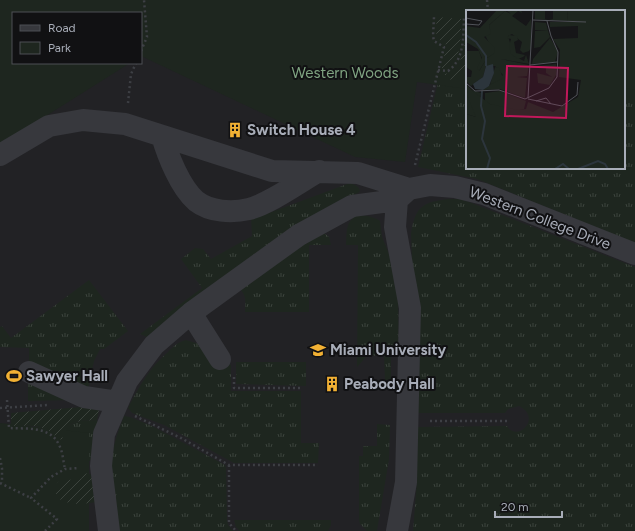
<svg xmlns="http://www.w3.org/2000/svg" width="635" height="531" font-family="Figtree,sans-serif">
<defs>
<pattern id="grass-tufts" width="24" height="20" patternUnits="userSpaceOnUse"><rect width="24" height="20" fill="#1e261f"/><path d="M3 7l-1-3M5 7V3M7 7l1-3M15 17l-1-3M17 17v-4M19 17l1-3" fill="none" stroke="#3c433d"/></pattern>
<pattern id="garden-furrows" width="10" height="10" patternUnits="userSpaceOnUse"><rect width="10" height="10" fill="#1e261f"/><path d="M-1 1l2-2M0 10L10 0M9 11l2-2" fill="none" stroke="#3c433d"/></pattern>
</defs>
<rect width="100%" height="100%" fill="#161618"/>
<path fill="#222225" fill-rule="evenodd" d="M0,0H635V531H0ZM467,11H624V168H467ZM13,13H141V63H13Z"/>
<path fill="url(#grass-tufts)" d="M624,41L635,42V243L477,179L418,167L440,74L467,66V168H624Z
M350,183C355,185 359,186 360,191L358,193L345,198L147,337L140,334L202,288L181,259L195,248L203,249L211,259L252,236L251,216H259L277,210Z
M449,199H459L469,202L635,267V531H413L417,481V427L507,426C517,443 543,418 519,406L508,409L505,413H418L411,234C415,206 423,202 449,199Z
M358,215L368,216L377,219L380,221L382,237L392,261L398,298L399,356H391V380H385L384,355L367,356L357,367L358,245H346C347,232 345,221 358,215Z
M324,233L329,237L331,245H309V312H245C245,304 247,297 241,290L316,234Z
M89,280L128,331L104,349H100L94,361L88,390L29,368V348L0,347V327L2,326L11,338Z
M186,340L196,343L229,362L231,366V391H301V443H319L318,463H234L164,425L132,413L128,408C139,387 149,368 168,352C174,346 178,342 186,340Z
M236,362H306V386L236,384Z
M28,381L74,400L28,401Z
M124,416L130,417L152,426L225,465L226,468L227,519L228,525L233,531H119C117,510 112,488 112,467C111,449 118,432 124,416Z
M97,420L98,423L91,460L88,462L64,432C72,419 83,421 97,420Z
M377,424L390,425L389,459L377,531H367L360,524L359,520V456H363V446H377Z
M234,520H331V525L328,531H240L236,527Z"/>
<path fill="#1e261f" d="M0,0H635V90L624,88V11H467V89L417,82L405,162L355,157L141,56V13H13V63H130L0,145Z
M0,423L89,433V531H0Z"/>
<path fill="url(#garden-furrows)" d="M437,17L461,19C461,32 462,72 441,68L447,45C433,38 436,31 437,17Z
M466,19L467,66C463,76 456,80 445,80V74C466,70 466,35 466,19Z
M81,407L99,410L97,420C79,421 68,419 62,439L58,440C48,423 28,426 11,426V413Z
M83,473L90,474L92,475L96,502C83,504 69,506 58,498C54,491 54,481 64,480C69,479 74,481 80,479L82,478Z"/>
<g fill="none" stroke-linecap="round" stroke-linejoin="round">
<path stroke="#3d3f44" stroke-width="2.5" stroke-dasharray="2 3" stroke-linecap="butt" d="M487,0L488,11
M141,51L147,37L144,0
M438,70L448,71C465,59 463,36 464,18
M128,103L131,74L136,63
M415,165L444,47L434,41L433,36L434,17
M234,377V388H301
M7,400L9,428C26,429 51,426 59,445C63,452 63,461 65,469
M0,408L48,405
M135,416L181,438L229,465H318
M430,421H507
M0,458L2,468V483
M229,465V523L236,531
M0,483L31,498
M45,531L57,519L31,498L51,477L65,469L79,468"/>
<path stroke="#37383d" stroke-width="22" d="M162,136C168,156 180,187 196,201C210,212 232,213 249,209C269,204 300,182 319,171
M0,155L49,126L83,120L125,124L272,171L358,173L409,189
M191,313L220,359
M29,372L84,397L118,402
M109,531L101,466L104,434L127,381L154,345L191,313L299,235L352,206L397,200
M397,531L406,482L410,308L395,227L397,200L409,189L430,185L455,187L484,194L635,254"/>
</g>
<defs>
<symbol id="building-bare" viewBox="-9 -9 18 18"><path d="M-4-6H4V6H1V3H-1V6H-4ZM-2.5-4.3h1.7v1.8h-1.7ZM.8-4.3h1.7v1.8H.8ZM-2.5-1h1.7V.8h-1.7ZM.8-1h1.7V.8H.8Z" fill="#f2b134" stroke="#111113" stroke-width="2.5" paint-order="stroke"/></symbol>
<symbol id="university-bare" viewBox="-9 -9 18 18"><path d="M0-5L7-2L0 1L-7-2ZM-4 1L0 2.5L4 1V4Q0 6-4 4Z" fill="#f2b134" stroke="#111113" stroke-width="2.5" paint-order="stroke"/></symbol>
<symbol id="stadium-bare" viewBox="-9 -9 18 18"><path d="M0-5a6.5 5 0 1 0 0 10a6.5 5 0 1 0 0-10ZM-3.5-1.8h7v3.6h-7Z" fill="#f2b134" stroke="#111113" stroke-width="2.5" paint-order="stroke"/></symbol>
</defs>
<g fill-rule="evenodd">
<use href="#building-bare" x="224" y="119" width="22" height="22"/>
<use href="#university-bare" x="307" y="339" width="22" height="22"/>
<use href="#stadium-bare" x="3" y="365" width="22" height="22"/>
<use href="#building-bare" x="321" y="373" width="22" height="22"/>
</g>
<g text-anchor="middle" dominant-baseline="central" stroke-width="4" stroke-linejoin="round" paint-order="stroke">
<g font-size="15" fill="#7fa381" stroke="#111113">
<text x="345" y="73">Western Woods</text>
</g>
<g font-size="15" font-weight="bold" fill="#a8adb8" stroke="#111113" text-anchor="start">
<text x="247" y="130">Switch House 4</text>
<text x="330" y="350">Miami University</text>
<text x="26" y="376">Sawyer Hall</text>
<text x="344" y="384">Peabody Hall</text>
</g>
<g font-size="15" fill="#a8adb8" stroke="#111113">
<text transform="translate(540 218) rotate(21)">Western College Drive</text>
</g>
</g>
<g transform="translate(466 10)">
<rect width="159" height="159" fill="#161618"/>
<path d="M40,0H55L56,3L52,1L46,6L60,16L65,9V38L63,41L57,43L54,40L56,32L46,24L42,26L48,46L58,51L60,45L63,54L35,49L63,55L61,66L51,67L61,68L59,88L34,79L17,80L37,65L29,56H20L17,67L5,76L0,71V67H5L6,61L0,57V41H13L16,50L13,61L21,48L28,43L19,25L24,24L23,15L39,1L45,4ZM69,0H79V9L82,10L69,9ZM87,0H101L102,11L83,10L87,9ZM69,12L80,13L82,21L69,20ZM84,12H112V16L84,17ZM69,21H82L84,27L74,37L68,38ZM84,28L92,41L89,52L66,54L67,49ZM90,54V65L84,75L72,73L71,63L86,67L80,63V58L70,56ZM0,74L6,80L15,83L10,107L0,104ZM34,81L60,91L58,99L44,103L19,92V83Z" fill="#1e261f"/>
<path d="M31,0L39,1L23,15L25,24L18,27L28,37L29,43L21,48L13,61L11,58L16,48L12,39L0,32V16L14,18ZM43,25L51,26L52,30L48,32L50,43L59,45L57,47L52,49L45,44L43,36L45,29L41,28ZM29,57L33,58L37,68L24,75Z" fill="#1e261f"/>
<path d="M101,0H159V159H0V104L10,107L0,83L5,80L24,94L51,100L60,99L62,92L87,102L112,87L115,70L93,67L94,40L87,29L112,28V11H102Z" fill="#1e261f"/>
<path d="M27,54L28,63L23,76L17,80L9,79L7,74L17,67L20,56Z" fill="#2c353c"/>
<path fill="none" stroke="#2c353c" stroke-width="2" d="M0,25L10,32L20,46V56M16,81L15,96L19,111L16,129L24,148L21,159M89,159L97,154L103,159M112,159L132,151L139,154L142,159"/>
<path fill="none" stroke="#505258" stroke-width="1" d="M0,8L16,11L13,15L0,14M67,10L120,12M64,55L91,52M0,73L9,81L33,80L59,89L83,78L91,67L92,42L85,26L81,11M62,88L67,0M62,89L96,96L111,85L112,72M70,91L80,88L85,94"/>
<path fill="#c2185b" fill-opacity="0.15" stroke="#c2185b" stroke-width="2" d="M41,56L102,58L100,108L39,106Z"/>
<rect width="159" height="159" fill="none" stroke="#a8adb8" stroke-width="2"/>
</g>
<rect x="12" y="12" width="130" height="52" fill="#111113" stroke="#4d4f55"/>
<rect x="20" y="25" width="20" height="6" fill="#37383d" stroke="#4d4f55"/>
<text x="48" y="32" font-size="12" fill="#a8adb8">Road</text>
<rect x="20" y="42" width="20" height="12" fill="#1e261f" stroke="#4d4f55"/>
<text x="48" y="52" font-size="12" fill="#a8adb8">Park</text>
<path d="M495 511v6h67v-6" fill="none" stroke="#a8adb8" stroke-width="2"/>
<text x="501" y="511" font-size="12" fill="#a8adb8" stroke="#111113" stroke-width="3" paint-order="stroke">20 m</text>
</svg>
